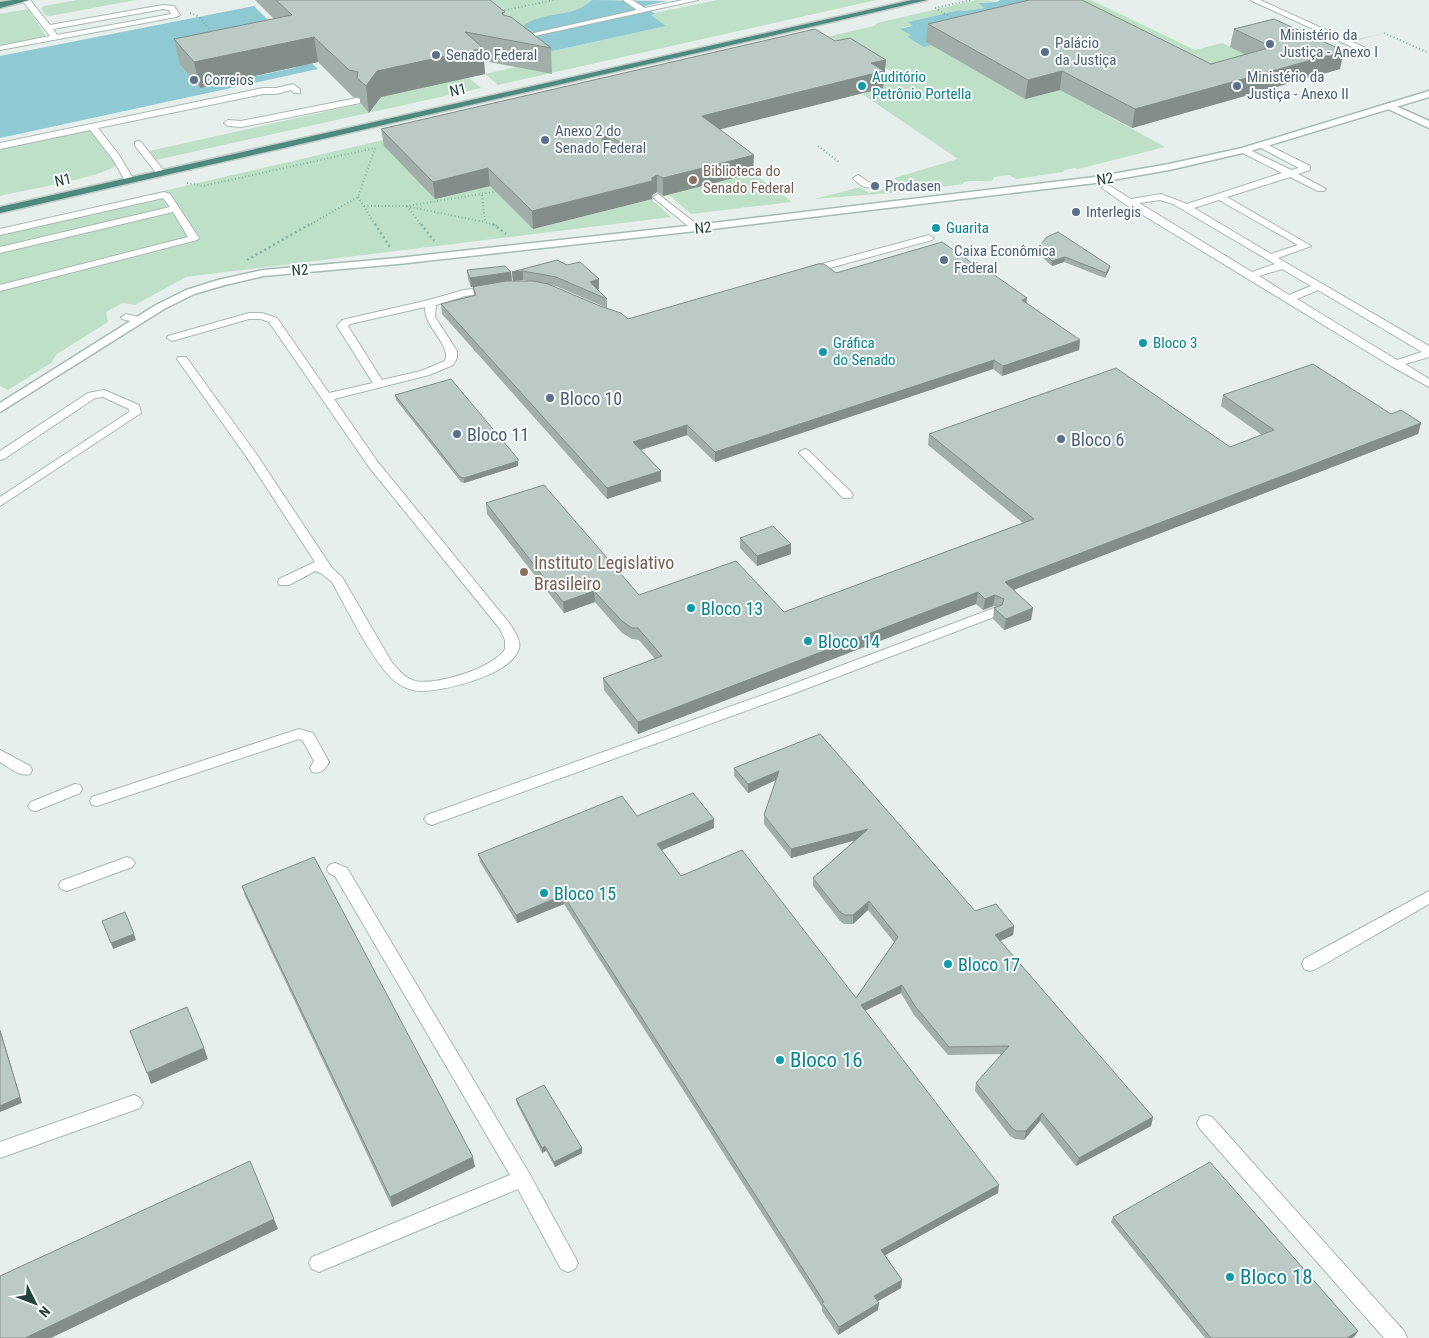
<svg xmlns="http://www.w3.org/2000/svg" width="1429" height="1338" font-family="'Roboto Condensed',sans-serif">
<rect width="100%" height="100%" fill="#e6efeb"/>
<path fill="#bfe0c8" d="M77,0H136L50,16L45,15L41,8L44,6Z
M462,0H592C581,12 568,11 553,15C543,18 533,22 523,26Z
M717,0H876L498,85L485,74L516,67L549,73L530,56L665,26L650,14Z
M976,0L1000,1L979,3L986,8L963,11L960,10L909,22L914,25L901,28L1078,0H1091L1195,50L1222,43L1252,57L1292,27L1332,45L1384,33L1101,112L1165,147L1078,169L1074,168L1064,170L1063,172L1016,179L1009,175L994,177L992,181C982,182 973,180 964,182L963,184C953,185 943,187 934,187C917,188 919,181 902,192L815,199L860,187L869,193L901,185L894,178L958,159L862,94L882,88L857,72L884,76L894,73L877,63L815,45L384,146L567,167L534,229L753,173L792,202L691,214L669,195L652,200L671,217L186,277L135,305L123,303L106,312L108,322L57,354L51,363L8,390L0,386V229L874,26L877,23Z
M28,9L46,36L0,46V14Z
M468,77L481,88L156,160L149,151L360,104L370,113L381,97Z
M90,130L116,165C102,178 23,190 0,196V149Z"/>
<path fill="#8ec9d4" d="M592,0L667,1L645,6L655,14L651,15L666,26L530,56L523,26C527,23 532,20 537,19C556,12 577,15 592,0Z
M1000,0H1078L924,47L907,37L911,35L900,29L913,26L908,22L960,10L963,11L985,8L978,3L997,2Z
M254,6L298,50L180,65L200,88L294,68L304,56L318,69L0,138V56Z"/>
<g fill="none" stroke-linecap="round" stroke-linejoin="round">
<defs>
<path id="service" d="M22,0H30L50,25L163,5L174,6L180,15L176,17L0,50V46L50,36ZM163,9L169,10L171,14L57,35L53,29Z
M623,0H632L645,8L683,0H698L516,40L512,38L637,10Z
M1250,0H1260L1368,49L1361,51Z
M293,84L300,89V93H294L291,90L276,94H263L98,128L119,155L134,180L129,183L126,182L112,158L90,130L0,149V143L263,88H276Z
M357,98L360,99V103L241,127L228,126L224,123L228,120L241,121Z
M138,141L141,142L164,171V175H158L135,146V142Z
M1262,142L1310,166V170L1298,174L1326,189L1324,191H1318L1290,177L1227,197L1311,246L1278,258L1429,346V357L1405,364L1429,379V387L1391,366L1125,204L1102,188L1104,186H1110L1131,199L1161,194L1187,204L1282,173L1241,152L1240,150L1244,147L1291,170L1299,168L1259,147V143ZM1160,200L1173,204L1275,264L1252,272L1139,203ZM1219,200L1298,245L1271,254L1194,208ZM1282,269L1311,286L1289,295L1259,276ZM1318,290L1422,352L1397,360L1297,299Z
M858,175L870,183V187C864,189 857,183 853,178Z
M164,192L170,194L199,238L197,240L0,291V285L188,237L173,212L0,253V247L170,207L163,198L0,235V229Z
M658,194L699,226V230H693L655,199L653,197Z
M929,235L934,238L932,240L811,273L806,270L807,268Z
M490,287L495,290L494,292L465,296L436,305L435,317L457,351V358L453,365L429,375L334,399L377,461L510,624C514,631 521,640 519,648C512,675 445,691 421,691C413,691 405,688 399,684C377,671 346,607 332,582L322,574L315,571L289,585H279L278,582L279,579L315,562L246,456L177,359L178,357H186L257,455L332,568L342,577L391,661C397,669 405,678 415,681C436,686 494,668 505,649V640L500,629L369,467L269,322L261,319H249L172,341L167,338L168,336L249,313H262L277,318L329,393L373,383L337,326L342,320L429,300L464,290ZM425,307C424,328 452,345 445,361L421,371L382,380L348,326L350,324Z
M126,314L143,318L144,320L139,323L122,319L121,317Z
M104,390L139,405L141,413L0,506V497L129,412V409L103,397L95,398L4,459L0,460V451L88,393Z
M805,449L809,451L851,492L853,495L851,498H843L801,455L799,453L801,451Z
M994,608L1001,612L999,615L795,693L437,823L432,825L427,823L424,819L427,815L785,687Z
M299,729L313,733L329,762C325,770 321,774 312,772L310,768L314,761L303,741L299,739L97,806L92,805L90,801L92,797Z
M0,750L30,766L32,770L30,774C19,777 9,767 0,762Z
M75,784L80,785L82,789L80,793L36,811L31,810L28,806L31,802Z
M127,857L132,859L135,863L132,867L67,891L61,889L59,885L61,881Z
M335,863L347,868L529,1173L575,1257L578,1263L575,1269L568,1272L561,1269L518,1189L326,1269L319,1272L312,1269L309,1263L312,1257L510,1175L335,876L329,873L327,869L329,865Z
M1429,891V904L1316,969L1310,971L1304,969L1302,964L1304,959Z
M134,1095L140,1098L143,1103L140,1108L0,1158V1142Z
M1206,1115L1212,1117L1404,1331L1407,1338H1384L1200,1129L1197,1123L1200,1117Z"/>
<path id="tertiary" d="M1389,103L1429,121V128L1386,108L1384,106Z"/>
<path id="secondary" d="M1429,91V97L1247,152L1169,170L1095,183L696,231L398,264L263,276L225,285L194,294L164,309L0,412V403L156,305L186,290L218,280L263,270L398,258L696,225L1095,177L1169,164L1242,148Z"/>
<path id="trunk" d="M13,0H30L0,8V2Z
M912,0H927L0,213V207Z"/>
</defs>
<use href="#service" stroke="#a8b8b2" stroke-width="2"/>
<use href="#tertiary" stroke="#a8b8b2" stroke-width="3"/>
<use href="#secondary" stroke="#a4bbb3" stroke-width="3"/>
<use href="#trunk" stroke="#c2cac8" stroke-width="3"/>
<path stroke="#86b3a5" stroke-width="2" stroke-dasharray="1 2.5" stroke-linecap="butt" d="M935,8L971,0
M935,8L956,20
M190,13L198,16L213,33
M1384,33L1429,53
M187,183L203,186L375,148L358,197L308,226
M482,195L485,222L497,226
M358,197L376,226
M364,206H407L499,191
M407,206L422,226
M410,207L485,222"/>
<path stroke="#86b3a5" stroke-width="2.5" stroke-dasharray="2 3" stroke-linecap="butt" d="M375,224L390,247
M421,224L434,241
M493,224L506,234
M247,260L310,224"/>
<use href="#service" fill="#fff" fill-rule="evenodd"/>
<use href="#tertiary" fill="#fff" fill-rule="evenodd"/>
<use href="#secondary" fill="#fff" fill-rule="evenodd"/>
<use href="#trunk" fill="#4c8a7c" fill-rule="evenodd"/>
<path stroke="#86b3a5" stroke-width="2" stroke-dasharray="1 2.5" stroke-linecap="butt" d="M501,11L554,0
M818,146L839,162"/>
</g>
<path fill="#a1aea9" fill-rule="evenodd" d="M255,0H490L505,16L551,48L552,74L484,61L485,74L381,97L369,113L361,104L360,98L353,97L318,62L200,88L180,65L174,39L274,19Z
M928,24L1211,64L1246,55L1230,47L1234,29L1340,69L1132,128L1060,90L1025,99L926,42Z
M835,41L886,60L883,88L719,129L753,173L663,196L657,192L652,195V199L533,229L490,186L435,199L384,146L381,129Z
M1040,245L1109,270L1105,278L1064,262L1052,266L1045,260L1039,250Z
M557,260L599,279V289L597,290L607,299V308L556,286L549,285L628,319L836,273L1026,303L1080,340L1079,350L1002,376L993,369L715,462L687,435L641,450L661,471V481L607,499L442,314L441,304L474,295L473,287H475H471L468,279L467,270L511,272L512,281H513L512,272ZM523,280L530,281H515Z
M395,395L518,459V466L464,483L461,482L396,400Z
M1223,395L1391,414L1421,423L1418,434L1013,590L1033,608L1031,620L1004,630L993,619L994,608L996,607L993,606L983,610L976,604L638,734L604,690L603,678L655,659L639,640L632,639L622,633L595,602L564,613L487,514L486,503L639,595L784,612L1023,523L928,445L929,434L1230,447L1262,435L1221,406Z
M740,538L791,544V554L757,566L740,548Z
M820,734L975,911L1014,926L1013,935L1000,941L1153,1117L1151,1126L1076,1166L1040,1121L1024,1140L1015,1139L1010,1136L975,1091L976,1083L1002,1054L948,1055L914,1015L901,993L865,1011L998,1193L885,1255L902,1280L901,1288L878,1301V1310L838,1335L822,1311V1307L564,904L517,923L480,862L478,854L637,816L714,828L662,850L681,876L856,998L894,942L868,910L853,924H844L840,921L813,886V878L855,840L791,858L764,824V815L776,780L748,793L734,776V768Z
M242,886L475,1167L392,1207L245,896Z
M516,1099L582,1148V1153L555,1167L546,1151L542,1153L517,1104Z
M1113,1217L1355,1336L1352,1338H1205L1111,1222Z"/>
<path fill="#838d89" d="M314,37L318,62L200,88L194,62Z
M483,48L485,74L381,97L369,113L366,86L377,71Z
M1344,51L1340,69L1132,128L1135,109Z
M886,60L883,88L702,134V116L871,63Z
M1062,71L1060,90L1025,99L1028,80Z
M609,135L610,152L602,141V138Z
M754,155L753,173L663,196V178Z
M488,168L490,186L435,199L433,182Z
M657,175V192L652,195V199L533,229L532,211L652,178Z
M1065,257L1064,262L1052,266V261Z
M1110,266L1109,270L1105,278L1106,273Z
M523,271V280L513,281L512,272Z
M511,272L512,282L471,287L470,278Z
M599,279V289L590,291V282Z
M1027,298L1026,307L1022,300Z
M1080,340L1079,350L1002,376L1003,366Z
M994,360L993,369L715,462V452Z
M1421,423L1418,434L1003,594L1005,582Z
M687,425V435L634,452L633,442Z
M518,459V466L464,483V478Z
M661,471V481L607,499V488Z
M791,544V554L757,566V556Z
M594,591L595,602L564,613L563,602Z
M978,592L976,604L638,734V722Z
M995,595L993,606L983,610L985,599Z
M1033,608L1031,620L1004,630L1006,619Z
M779,771L778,779L748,793V784Z
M714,819V828L657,852V844Z
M868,829L867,837L791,858V849Z
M563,895L564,904L517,923L516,915Z
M869,901L868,910L853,924V915Z
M1014,926L1013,935L994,944L995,935Z
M134,934L136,940L113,949L111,943Z
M902,985L901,993L860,1013L861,1005Z
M0,1029L22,1103L0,1112Z
M204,1048L208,1059L151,1084L147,1073Z
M1042,1113L1040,1121L1024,1140L1026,1131Z
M1153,1117L1151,1126L1076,1166L1079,1158Z
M545,1146L546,1151L542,1153V1148Z
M582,1148V1153L555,1167L554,1162Z
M473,1157L475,1167L392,1207L390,1197Z
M999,1185L998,1193L880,1258L881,1250Z
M274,1219L278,1229L51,1338H25Z
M902,1280L901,1288L873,1304L874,1296Z
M879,1303L878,1310L838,1335L839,1327Z
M1358,1331L1355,1336L1352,1338H1347Z"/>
<path fill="#bbcac4" stroke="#838d89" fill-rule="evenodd" d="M276,0H490L505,12L502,13L503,15L511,17L551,48L465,32L483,48L377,71L366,86L357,78L358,72L349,70L314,37L194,62L174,39L292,15Z
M1029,0H1082L1211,64L1272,47L1234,29L1274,19L1344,51L1135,109L1062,71L1028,80L928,24Z
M815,29L835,41L850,38L886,60L871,63L884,71L702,116L754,155L663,178L657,175L652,178V181L532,211L488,168L433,182L381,129ZM609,135L626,147L627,154H618L602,141V138Z
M1058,232L1110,266L1106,273L1065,257L1052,261L1046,255L1040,245L1047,237Z
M942,242L972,263L976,262L1027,298L1022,300L1080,340L1003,366L994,360L715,452L687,425L633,442L661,471L607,488L441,304L476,295L473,287L477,286L506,281H534L548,284L600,306L621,313L628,319L818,264H824L836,273Z
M557,260L567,265L580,262L599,279L590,282L607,299L556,277L523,271L512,272Z
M505,266L511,272L470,278L467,270Z
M1313,364L1391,414L1401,410L1421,423L1005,582L1033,608L1006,619L994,608L1002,605L1004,599L995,595L985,599L978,592L638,722L603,678L662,656L638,628H632L622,621L594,591L563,602L486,503L544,485L639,595L736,561L784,612L1034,519L929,434L1116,368L1230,447L1274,430L1223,395Z
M451,379L518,459V461L464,478L460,477L395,395Z
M773,526L791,544L757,556L740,538Z
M820,734L975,911L996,904L1014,926L995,935L1153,1117L1079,1158L1042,1113L1026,1131H1016L1012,1128L976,1083L1009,1046L949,1047L915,1006L902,985L861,1005L999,1185L881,1250L902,1280L874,1296L879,1303L839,1327L822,1303L824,1302L563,895L516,915L478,854L622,796L637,816L693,793L714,819L657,844L681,876L742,850L856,998L898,937L869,901L853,915H845L840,912L813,878L868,829L791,849L764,815L779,771L748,784L734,768Z
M314,857L473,1157L390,1197L242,886Z
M125,912L134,934L111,943L102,921Z
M187,1007L204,1048L147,1073L130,1031Z
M0,1031L20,1097L0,1106Z
M544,1085L582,1148L554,1162L545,1146L542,1148L516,1099Z
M250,1161L274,1219L25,1338H0V1276Z
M1210,1162L1358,1331L1347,1338H1211L1113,1217Z"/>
<g fill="#5c6f8a" stroke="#f7fbf9" stroke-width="2">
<circle cx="1270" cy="44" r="5"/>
<circle cx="1045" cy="52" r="5"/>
<circle cx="436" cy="55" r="5"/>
<circle cx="194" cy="80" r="5"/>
<circle cx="1237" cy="86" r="5"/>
<circle cx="545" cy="140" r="5"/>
<circle cx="875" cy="186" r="5"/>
<circle cx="1076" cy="212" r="5"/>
<circle cx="944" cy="260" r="5"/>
<circle cx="550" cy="398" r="5"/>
<circle cx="457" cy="434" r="5"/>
<circle cx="1061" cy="439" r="5"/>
</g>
<g fill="#0f9aa8" stroke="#f7fbf9" stroke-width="2">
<circle cx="862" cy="86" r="5"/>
<circle cx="936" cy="228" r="5"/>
<circle cx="1143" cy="343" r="5"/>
<circle cx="823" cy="352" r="5"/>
<circle cx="691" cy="608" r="5"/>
<circle cx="808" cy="641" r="5"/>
<circle cx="544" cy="893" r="5"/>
<circle cx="948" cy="964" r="5"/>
<circle cx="780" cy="1060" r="5"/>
<circle cx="1230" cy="1277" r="5"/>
</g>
<g fill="#8d6e63" stroke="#f7fbf9" stroke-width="2">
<circle cx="693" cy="180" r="5"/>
<circle cx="524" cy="572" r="5"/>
</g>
<g text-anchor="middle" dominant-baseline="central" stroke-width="4" stroke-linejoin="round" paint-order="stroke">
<g font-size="15" fill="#4e5e75" stroke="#f7fbf9" text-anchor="start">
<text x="1280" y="35">Ministério da<tspan x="1280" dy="17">Justiça - Anexo I</tspan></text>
<text x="1055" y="43">Palácio<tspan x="1055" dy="17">da Justiça</tspan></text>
<text x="446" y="55">Senado Federal</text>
<text x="1247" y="77">Ministério da<tspan x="1247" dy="17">Justiça - Anexo II</tspan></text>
<text x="204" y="80">Correios</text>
<text x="555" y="131">Anexo 2 do<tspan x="555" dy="17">Senado Federal</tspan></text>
<text x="885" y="186">Prodasen</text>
<text x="1086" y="212">Interlegis</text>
<text x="954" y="251">Caixa Econômica<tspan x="954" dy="17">Federal</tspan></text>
</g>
<g font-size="15" fill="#0d838f" stroke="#f7fbf9" text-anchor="start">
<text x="872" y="77">Auditório<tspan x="872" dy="17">Petrônio Portella</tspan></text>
<text x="946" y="228">Guarita</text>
<text x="833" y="343">Gráfica<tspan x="833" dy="17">do Senado</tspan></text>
<text x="1153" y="343">Bloco 3</text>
</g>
<g font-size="15" fill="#24423a" stroke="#f7fbf9">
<text transform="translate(458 90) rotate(-13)">N1</text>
<text transform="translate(1105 179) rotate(-9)">N2</text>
<text transform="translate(63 180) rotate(-13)">N1</text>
<text transform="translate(703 228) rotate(-6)">N2</text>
<text transform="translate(300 270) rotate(-5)">N2</text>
</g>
<g font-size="15" fill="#785e54" stroke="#f7fbf9" text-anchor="start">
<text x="703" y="171">Biblioteca do<tspan x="703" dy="17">Senado Federal</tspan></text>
</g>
<g font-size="18" fill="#4e5e75" stroke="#f7fbf9" text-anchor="start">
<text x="560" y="398">Bloco 10</text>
<text x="467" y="434">Bloco 11</text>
<text x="1071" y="439">Bloco 6</text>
</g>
<g font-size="18" fill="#785e54" stroke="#f7fbf9" text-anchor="start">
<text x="534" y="562">Instituto Legislativo<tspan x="534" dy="21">Brasileiro</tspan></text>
</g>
<g font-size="18" fill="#0d838f" stroke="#f7fbf9" text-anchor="start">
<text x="701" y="608">Bloco 13</text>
<text x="818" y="641">Bloco 14</text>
<text x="554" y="893">Bloco 15</text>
<text x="958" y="964">Bloco 17</text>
</g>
<g font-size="21" fill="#0d838f" stroke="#f7fbf9" text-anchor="start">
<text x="790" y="1060">Bloco 16</text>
<text x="1240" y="1277">Bloco 18</text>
</g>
</g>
<g transform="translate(35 1303) rotate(132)" stroke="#f7fbf9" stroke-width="4" paint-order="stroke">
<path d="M0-4L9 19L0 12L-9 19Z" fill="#24423a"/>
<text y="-8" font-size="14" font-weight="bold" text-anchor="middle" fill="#24423a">N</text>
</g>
</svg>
